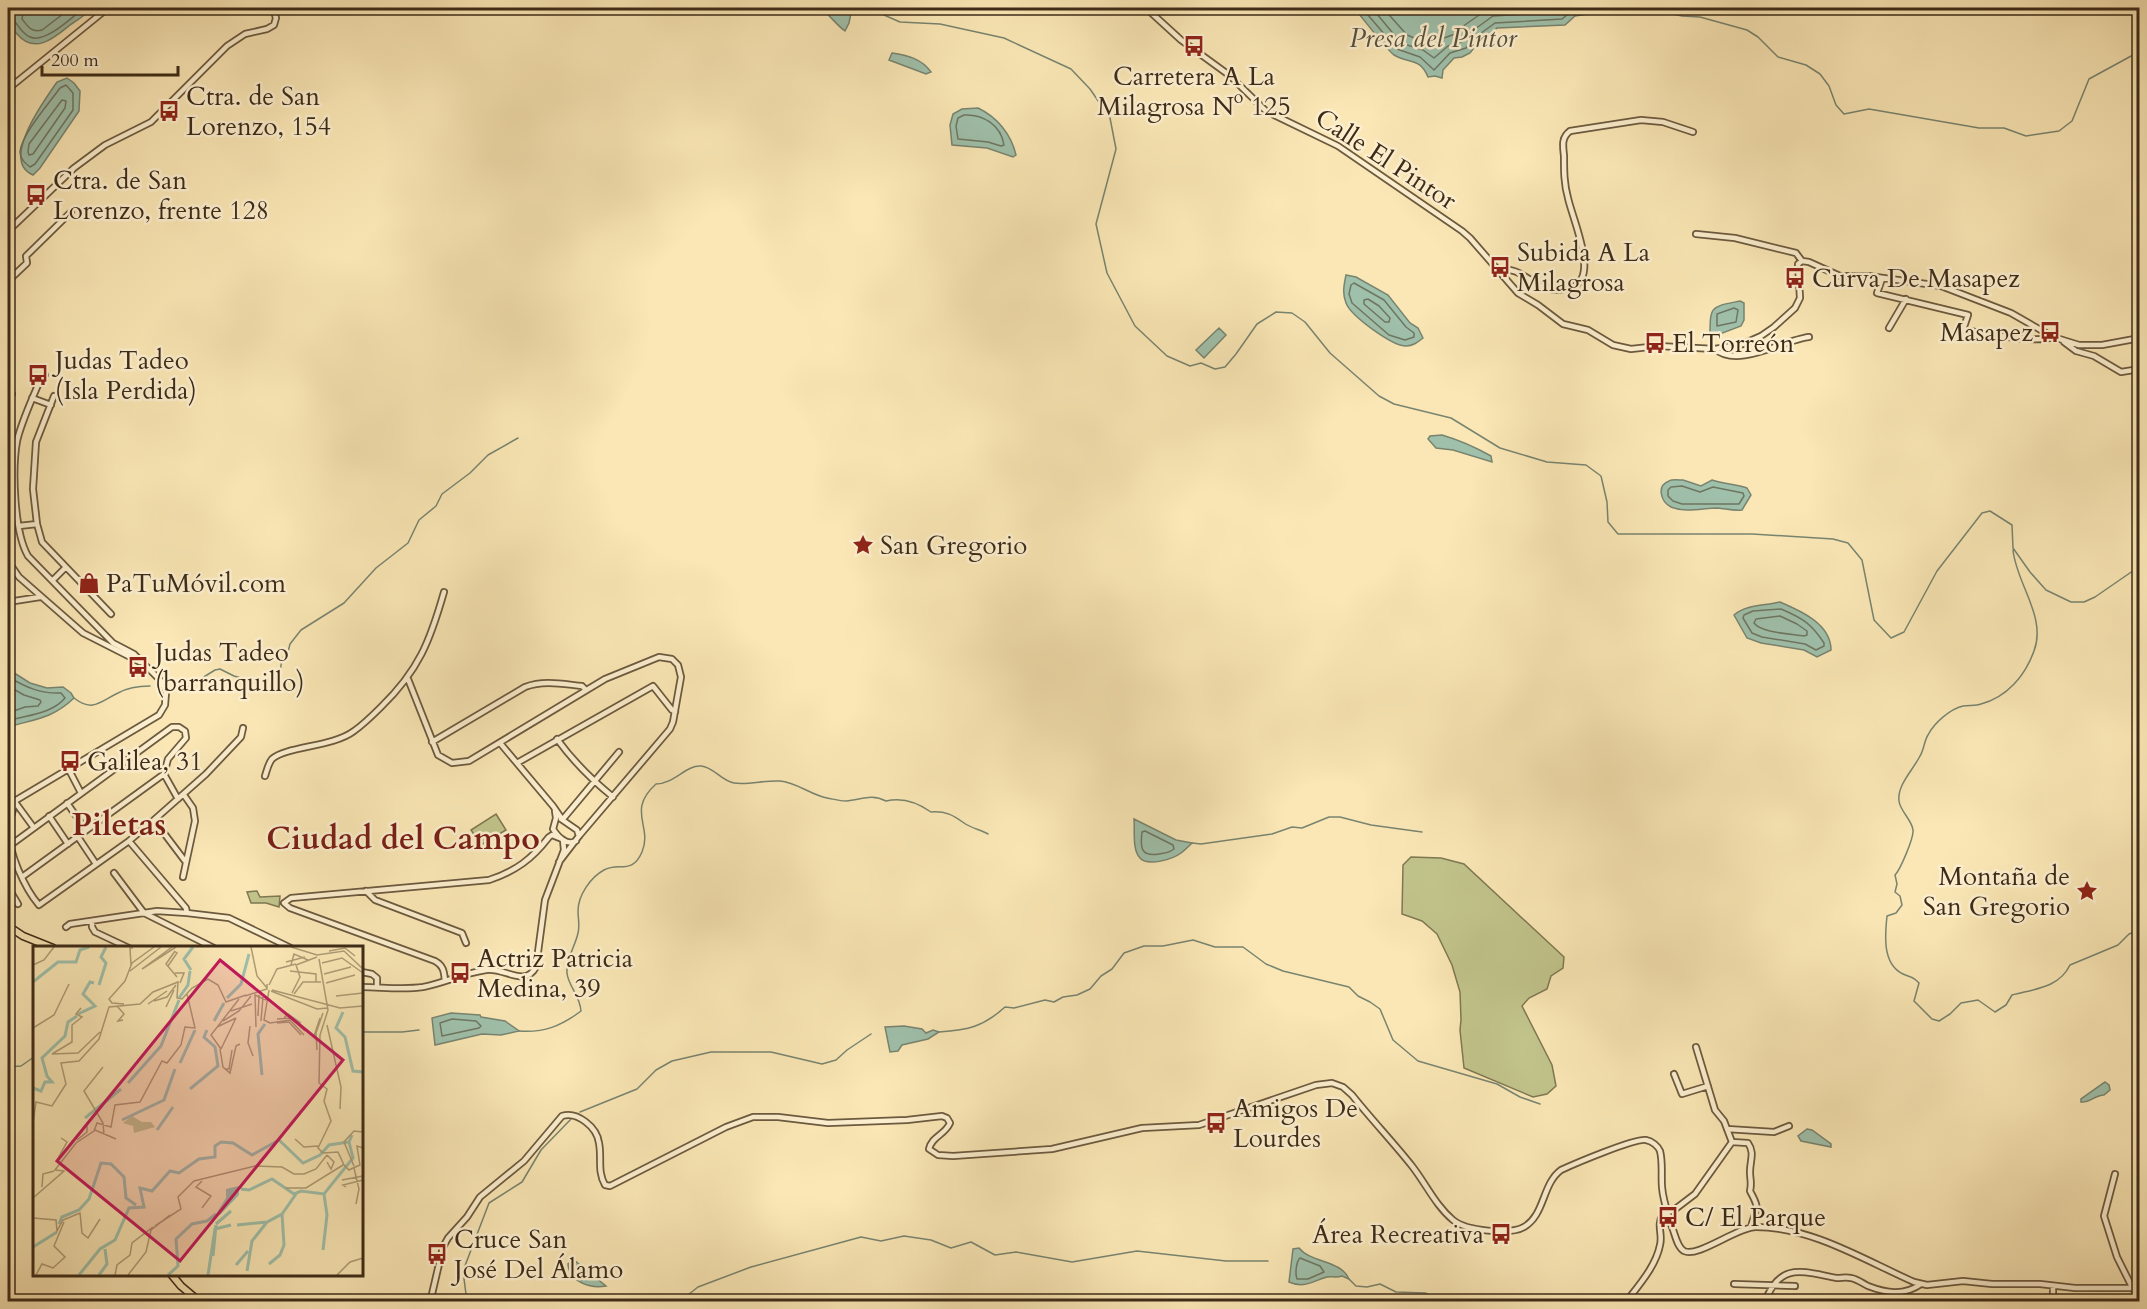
<svg xmlns="http://www.w3.org/2000/svg" width="2147" height="1309" font-family="Cardo,serif">
<rect width="100%" height="100%" fill="#fae7b5"/>
<filter id="stains"><feTurbulence type="fractalNoise" baseFrequency=".00333" numOctaves="4"/><feColorMatrix values="0 0 0 0 .2 0 0 0 0 .09 0 0 0 0 .02 0 0 0 .5 -.17"/></filter>
<radialGradient id="worn" r=".72"><stop offset=".6" stop-color="#630" stop-opacity="0"/><stop offset="1" stop-color="#630" stop-opacity=".3"/></radialGradient>
<path fill="#c1c48b" stroke="#7f7852" stroke-width="1.5" d="M496,814L506,830L481,845L471,830Z
M1411,857L1441,858L1464,864L1564,957L1563,968L1551,976L1547,989L1529,998L1522,1006L1552,1065L1556,1086L1547,1094L1533,1097L1464,1068L1460,1030L1461,1020L1460,992L1452,965L1437,934L1422,921L1402,914L1403,865Z
M257,891L260,897L280,896L279,907L266,903H251L247,892Z"/>
<path fill="#9fc0ab" stroke="#788470" stroke-width="1.5" d="M11,8H93C86,14 78,20 70,25C54,38 35,55 17,34C9,26 9,18 11,8Z
M819,8H847L851,13L849,23L845,31C835,24 829,13 819,8Z
M1354,8H1611L1601,12L1575,16L1565,25L1497,28L1485,40L1477,44L1470,53L1462,57L1454,58L1443,70L1442,78L1435,76L1428,77C1420,57 1409,64 1394,55C1386,49 1362,17 1354,8Z
M892,53C907,55 922,59 931,72L926,74L889,60Z
M67,78L74,83L80,91L79,111L40,168L33,175C0,161 43,102 57,82Z
M978,108C997,117 1011,134 1016,155L1013,157L987,148L952,145L950,125L953,114L962,109Z
M1346,275L1356,277L1388,295L1410,323L1418,328L1423,338C1418,342 1413,346 1406,346C1392,346 1351,316 1346,303C1342,293 1344,285 1346,275Z
M1740,301L1744,303V320L1741,326L1712,337L1710,335C1710,305 1711,307 1740,301Z
M1219,328L1226,335L1204,358L1196,350Z
M1442,435C1459,440 1475,447 1491,456L1492,462L1453,450L1436,448L1428,439L1430,436Z
M1683,480L1701,486L1712,480C1724,484 1736,484 1747,488L1751,495L1742,510C1734,511 1727,509 1718,508C1703,508 1685,513 1671,507C1661,502 1656,486 1669,481C1672,479 1679,480 1683,480Z
M1780,602C1801,611 1831,624 1831,650L1817,657L1804,650L1761,643L1747,638L1734,615C1747,604 1764,606 1780,602Z
M8,669L30,683L47,688L63,687L71,693L74,698C52,719 35,719 8,727Z
M1134,819L1176,840L1192,843C1189,846 1185,850 1181,853C1173,859 1148,867 1140,858C1132,850 1135,830 1134,819Z
M451,1013L480,1015L481,1017L505,1021L519,1031L501,1035L482,1034L435,1045L432,1018Z
M904,1026L922,1029L926,1033L933,1030L939,1032L928,1039L902,1045L898,1051L890,1052L885,1027Z
M2105,1082L2109,1085L2110,1090L2104,1095C2095,1095 2090,1103 2081,1102V1099Z
M1807,1129L1812,1130L1831,1144V1147L1801,1141L1798,1136Z
M1299,1248C1311,1263 1341,1260 1349,1279L1342,1276C1336,1278 1332,1276 1327,1277C1312,1281 1305,1289 1289,1282L1293,1249Z
M574,1260L606,1286C591,1289 569,1282 568,1264Z"/>
<g fill="none" stroke-linecap="round" stroke-linejoin="round">
<path stroke="#6e7662" stroke-width="1.5" d="M16,8L13,19C18,25 22,34 30,37C45,44 72,17 84,8
M24,8L22,19C28,27 32,33 42,30L71,8
M1362,8L1397,49L1420,57L1434,70L1450,53L1466,48L1473,39L1495,23L1562,19L1573,10L1590,8
M1372,8L1401,43L1423,50L1434,58L1448,46L1461,42L1468,34L1493,16L1558,12L1564,8
M1383,8L1407,35L1434,46L1444,38L1455,34L1462,27L1489,8
M66,85L73,93V110L35,164L30,167C25,163 20,159 20,152C21,135 50,102 60,88Z
M62,100L66,101L65,108L33,154L29,155L28,152L29,144Z
M964,115C983,114 1001,125 1004,145L1001,146L988,142L958,139L956,126L958,118Z
M1354,283L1384,300L1406,327L1414,333V337L1405,340L1389,335L1352,303L1349,294L1351,285Z
M1368,299L1379,306L1390,318L1389,322H1385L1364,304V300Z
M1734,308L1738,310L1736,322L1717,326V314Z
M1682,486L1700,492L1713,487L1743,493L1744,496L1739,504H1682L1673,501L1668,496V490L1671,487Z
M1781,609C1802,618 1811,623 1824,643V646L1816,650L1805,644L1762,637L1752,633L1743,618L1744,615L1753,611Z
M1780,616L1797,624L1807,631V635L1804,636C1792,634 1761,633 1754,623L1756,619Z
M8,677C26,687 40,694 61,693L65,698C52,714 26,715 8,721
M8,686L24,695L40,700L41,702L38,706L25,707L8,713
M1142,832L1145,831L1173,845L1174,849C1169,853 1165,853 1159,854C1141,857 1140,848 1142,832Z
M452,1019L476,1021L481,1026L479,1028L442,1036L440,1023Z
M1300,1258L1320,1266L1324,1272L1308,1279H1297C1295,1274 1296,1262 1300,1258Z"/>
<path stroke="#788470" stroke-width="1.5" d="M868,8L900,22L940,24L1004,38L1071,69L1090,89L1110,118L1116,149L1096,224L1107,273L1135,326L1167,356L1190,366L1201,363L1215,369L1225,367L1236,354L1257,324L1276,312L1292,313L1305,322L1330,353L1379,396L1394,404L1451,418L1500,448L1547,462L1586,465L1601,476L1607,502L1608,522L1618,534H1752L1833,539L1848,543L1862,560L1874,620L1891,638L1904,632L1937,571L1982,513L1990,511L2012,525L2013,548L2030,572L2046,590L2071,602H2084L2095,597L2140,566
M1655,10L1682,16L1700,17L1747,30L1758,37L1778,57L1806,65L1820,74L1829,86L1836,105L1844,114L1869,109L1979,128H2004L2026,136L2059,131L2072,121L2089,79L2133,55L2140,43
M2013,550C2016,583 2047,617 2034,651C2025,676 2007,697 1981,704C1976,706 1969,705 1963,706C1950,709 1934,723 1928,735C1924,741 1924,750 1920,756C1913,770 1897,785 1899,801C1900,811 1912,820 1913,830C1914,838 1900,870 1895,875L1897,884L1895,892L1900,896L1902,905L1896,913L1887,916C1885,935 1882,964 1903,974C1911,978 1912,975 1919,983L1914,1001L1932,1019L1939,1021L1950,1014L1961,1003L1978,1000L1995,1012L2006,1005L2012,995C2034,989 2059,988 2070,965L2118,945L2129,934L2140,930
M173,688H186L215,670L220,669L234,676L256,682L271,679L280,672L282,659L288,652L290,644L301,630L344,603L376,568L408,543L419,520L436,506L442,494L470,473L488,455L518,438
M74,698C93,713 101,701 118,693C127,688 139,686 150,686
M1192,843L1201,844L1272,834L1292,827L1302,828L1329,817H1340L1371,825L1422,832
M519,1031C544,1033 561,1026 581,1011C580,995 568,986 567,973C566,958 575,947 578,933C580,926 578,918 578,911C578,895 591,877 604,870C619,862 632,875 642,852C653,826 626,811 656,784C674,784 686,765 701,766C714,767 721,781 734,783C749,785 765,780 780,781C796,782 811,795 827,798C833,799 840,801 846,801C861,800 871,793 886,801C902,797 917,802 931,812C946,811 953,815 964,823C971,828 981,830 988,834
M362,1032H402L419,1030
M939,1032C968,1030 983,1027 1005,1007L1014,1008L1045,1000L1054,1002L1063,997L1077,995L1090,989L1101,976L1112,969L1124,953L1144,946H1163L1193,940L1215,947H1243L1266,964L1283,971L1349,987L1358,996L1370,1002L1380,1009L1393,1040L1418,1061L1497,1084L1520,1097L1540,1104
M8,1067L21,1066L34,1057
M580,1112L637,1089L656,1070L672,1061L711,1052H771L822,1064L836,1060L847,1050L871,1034
M1349,1279L1356,1286L1367,1287L1380,1284L1396,1292L1425,1293L1439,1299L1455,1298L1462,1302
M467,1302L463,1271L489,1203L522,1182L541,1150L572,1118
M679,1302L698,1287L751,1267L861,1237L881,1241L904,1236L931,1240L951,1248L971,1242L995,1255L1016,1252L1072,1262L1137,1251L1226,1261H1268"/>
<defs>
<path id="minor" d="M1146,8L1181,40L1229,75L1266,111L1338,146L1462,231L1470,238L1518,293L1538,305L1563,324L1588,330L1613,345L1631,349L1658,346L1715,349L1743,344L1761,336L1774,327L1795,308L1800,298L1798,264L1802,261L1809,262L1840,276H1869L1941,286L2011,313L2053,337L2079,345H2102L2140,338
M8,89L108,8
M8,231L74,168L105,145L151,122L227,46L245,34L267,29L274,25L276,18L273,8
M1696,234L1735,238L1796,253L1802,261
M1499,271C1526,263 1536,300 1572,287C1600,278 1572,218 1568,198C1564,184 1564,171 1564,156C1563,146 1561,138 1570,131L1641,120L1663,122L1693,132
M1882,279L1877,293L1968,315L1963,330C1984,333 2036,344 2053,337
M8,281L27,263L26,256L71,212
M1889,328L1906,299
M2064,342L2076,351L2094,356L2121,372L2140,369
M1715,349C1738,369 1783,340 1809,337
M54,396L36,442L33,489L37,524L42,542L111,614
M32,398L51,405
M8,405L12,394
M19,526L37,524
M8,561L19,577L83,633L140,662
M53,580L66,567
M8,602L40,597
M408,679L438,755L452,763L469,761L605,679L659,657L672,659L678,665L681,677L673,722L670,729L579,836L559,862
M557,739C573,761 592,780 613,797
M432,742L525,687C544,680 562,684 582,686L586,690
M500,743L553,806L562,819
M517,763L653,686L672,710L675,712
M68,768L81,793
M265,776C267,770 268,764 272,759C287,746 333,747 354,731C364,724 373,715 381,707C419,670 430,641 444,592
M15,802C13,811 9,821 9,830C8,852 25,889 39,905L129,841L154,820L206,774L241,737L243,728
M15,802L34,828
M67,803L86,830
M8,805L159,715L165,705L166,692L161,681L134,654L113,643L28,556C14,532 12,469 17,441C22,420 32,400 40,380L45,375
M555,811L556,818L553,829C558,837 567,846 576,841
M49,816L68,844
M561,819L577,830L579,836
M563,819L619,752
M154,820L185,861
M78,837L96,864
M129,841L186,908L187,913
M12,844L172,727H179L185,731L186,738L168,759L164,774L178,799
M114,873L144,913L214,948
M22,877L164,774
M183,877L195,821L193,808L184,795
M8,887L18,904
M366,891L375,900L462,933L466,943
M92,921V927L95,932L129,948
M66,927L70,924L157,911L187,913L229,918L291,948
M362,972L372,974L377,978V987
M445,981C444,972 444,966 435,961L290,908L284,903L291,898L489,880C516,871 532,859 549,837L552,835L562,839
M362,987C381,987 403,990 423,987C444,983 464,973 486,970C504,967 525,988 536,967L545,900L564,850L563,840
M1696,1047L1715,1110L1724,1121L1732,1142
M1674,1074L1682,1094L1708,1086
M1727,1129L1774,1132L1789,1126
M1732,1142L1748,1143C1755,1153 1750,1160 1750,1172C1750,1180 1752,1182 1750,1191C1761,1211 1756,1207 1751,1227
M2115,1174L2104,1216L2117,1257L2133,1289
M1734,1284L1795,1286
M427,1302L432,1294L443,1247L448,1238L467,1217L480,1197L524,1161L562,1116C577,1111 597,1127 599,1143C602,1158 597,1171 605,1185L610,1186L726,1127L753,1117H778L828,1123L907,1120L942,1116L947,1118L950,1123C945,1135 932,1136 929,1149L938,1155L953,1156L1052,1149L1142,1128L1199,1125L1316,1085L1332,1083L1343,1087L1352,1095C1371,1119 1393,1142 1412,1166C1426,1184 1436,1206 1453,1220C1466,1231 1510,1235 1524,1227C1545,1215 1542,1184 1561,1170C1574,1164 1635,1138 1646,1140C1652,1141 1658,1146 1660,1151C1663,1162 1661,1176 1662,1187C1663,1201 1668,1214 1672,1227C1675,1234 1677,1247 1684,1251C1698,1258 1737,1227 1756,1227C1812,1227 1864,1260 1914,1282L1927,1285L1963,1281L1992,1284H2040L2075,1288H2140
M1626,1302C1639,1285 1656,1266 1660,1245C1663,1234 1656,1226 1663,1214L1674,1210L1695,1194L1732,1142
M1765,1302C1780,1261 1803,1272 1837,1278C1842,1278 1846,1277 1851,1278C1857,1279 1862,1283 1868,1286C1886,1293 1904,1296 1921,1284
M2048,1302L2053,1295V1286"/>
<path id="major" d="M8,926L23,936L53,948
M171,1274L181,1286L200,1302"/>
</defs>
<use href="#minor" stroke="#6c5a3f" stroke-width="8"/>
<use href="#major" stroke="#3d2b18" stroke-width="9"/>
<use href="#minor" stroke="#fcefcf" stroke-width="4.5"/>
<use href="#major" stroke="#fae7b5" stroke-width="6"/>
</g>
<defs>
<symbol id="bus-bare" viewBox="-9 -9 18 18"><path d="M-5-6H5V4H4V6H2V4H-2V6H-4V4H-5ZM-3.5-4V0h7V-4ZM-3.5 1.2v1.5H-2V1.2ZM2 1.2v1.5H3.5V1.2Z" fill="#8f2418" stroke="#fcefcf" stroke-width="2.5" paint-order="stroke"/></symbol>
<symbol id="sight-bare" viewBox="-9 -9 18 18"><path d="M0-6L1.8-2.2L6-1.7L2.9 1.2L3.7 5.4L0 3.3L-3.7 5.4L-2.9 1.2L-6-1.7L-1.8-2.2Z" fill="#8f2418" stroke="#fcefcf" stroke-width="2.5" paint-order="stroke"/></symbol>
<symbol id="shop-bare" viewBox="-9 -9 18 18"><path d="M-5-2.5h2.3a2.7 3.5 0 0 1 5.4 0H5L5.5 6h-11ZM-1.5-2.5h3a1.5 2.3 0 0 0-3 0Z" fill="#8f2418" stroke="#fcefcf" stroke-width="2.5" paint-order="stroke"/></symbol>
</defs>
<g fill-rule="evenodd">
<use href="#bus-bare" x="1179" y="31" width="30" height="30"/>
<use href="#bus-bare" x="154" y="96" width="30" height="30"/>
<use href="#bus-bare" x="21" y="180" width="30" height="30"/>
<use href="#bus-bare" x="1485" y="252" width="30" height="30"/>
<use href="#bus-bare" x="1780" y="263" width="30" height="30"/>
<use href="#bus-bare" x="2035" y="317" width="30" height="30"/>
<use href="#bus-bare" x="1640" y="328" width="30" height="30"/>
<use href="#bus-bare" x="23" y="360" width="30" height="30"/>
<use href="#sight-bare" x="848" y="530" width="30" height="30"/>
<use href="#shop-bare" x="74" y="568" width="30" height="30"/>
<use href="#bus-bare" x="123" y="652" width="30" height="30"/>
<use href="#bus-bare" x="55" y="746" width="30" height="30"/>
<use href="#sight-bare" x="2072" y="876" width="30" height="30"/>
<use href="#bus-bare" x="445" y="958" width="30" height="30"/>
<use href="#bus-bare" x="1201" y="1108" width="30" height="30"/>
<use href="#bus-bare" x="1653" y="1202" width="30" height="30"/>
<use href="#bus-bare" x="1486" y="1219" width="30" height="30"/>
<use href="#bus-bare" x="422" y="1239" width="30" height="30"/>
</g>
<g text-anchor="middle" dominant-baseline="central" stroke-width="5" stroke-linejoin="round" paint-order="stroke">
<g font-size="26" fill="#3d2b18" stroke="#fcefcf" text-anchor="start">
<text x="1194" y="76" text-anchor="middle">Carretera A La<tspan x="1194" dy="30">Milagrosa Nº 125</tspan></text>
<text x="186" y="96">Ctra. de San<tspan x="186" dy="30">Lorenzo, 154</tspan></text>
<text x="53" y="180">Ctra. de San<tspan x="53" dy="30">Lorenzo, frente 128</tspan></text>
<text x="1517" y="252">Subida A La<tspan x="1517" dy="30">Milagrosa</tspan></text>
<text x="1812" y="278">Curva De Masapez</text>
<text x="2033" y="332" text-anchor="end">Masapez</text>
<text x="1672" y="343">El Torreón</text>
<text x="55" y="360">Judas Tadeo<tspan x="55" dy="30">(Isla Perdida)</tspan></text>
<text x="880" y="545">San Gregorio</text>
<text x="106" y="583">PaTuMóvil.com</text>
<text x="155" y="652">Judas Tadeo<tspan x="155" dy="30">(barranquillo)</tspan></text>
<text x="87" y="761">Galilea, 31</text>
<text x="2070" y="876" text-anchor="end">Montaña de<tspan x="2070" dy="30">San Gregorio</tspan></text>
<text x="477" y="958">Actriz Patricia<tspan x="477" dy="30">Medina, 39</tspan></text>
<text x="1233" y="1108">Amigos De<tspan x="1233" dy="30">Lourdes</tspan></text>
<text x="1685" y="1217">C/ El Parque</text>
<text x="1484" y="1234" text-anchor="end">Área Recreativa</text>
<text x="454" y="1239">Cruce San<tspan x="454" dy="30">José Del Álamo</tspan></text>
</g>
<g font-size="26" fill="#3d2b18" stroke="#fcefcf">
<text transform="translate(1386 159) rotate(33)">Calle El Pintor</text>
</g>
<g font-size="27" font-style="italic" fill="#56503d" stroke="#fcefcf">
<text x="1433" y="38">Presa del Pintor</text>
</g>
<g font-size="32" font-weight="bold" fill="#7a1f14" stroke="#fcefcf">
<text x="119" y="825">Piletas</text>
<text x="403" y="839">Ciudad del Campo</text>
</g>
</g>
<g transform="translate(33 946)">
<rect width="330" height="330" fill="#fae7b5"/>
<path d="M99,170L109,176H118L122,181L101,187L100,180L90,177Z" fill="#c1c48b"/>
<path d="M206,240V249L187,269L183,268L193,252V243Z" fill="#9fc0ab"/>
<path fill="none" stroke="#9fc0ab" stroke-width="3" d="M158,24L151,13L160,1M0,36L25,16H43L47,4L56,1M66,39L73,17L68,11L73,1M146,52L155,39L157,25M194,52L208,38L216,8M310,66L303,82L312,91L320,125L330,126M45,68L62,60L50,48L57,36L61,37M181,75L191,57M147,117L162,84M229,129L225,88L232,78M95,137L128,100L146,54M0,142L8,145L12,136H19L14,130L9,112L32,90L35,76L44,70M157,143L185,120L182,101L171,91L174,84M52,172L88,143M89,174L131,154L142,123M124,184L140,161M208,243L216,244L239,233L261,248L268,245L291,248L320,212L316,196M26,278L29,271L46,264L56,253L68,217L78,218L91,231L93,252L103,259M183,278L198,265M204,279L234,276L249,268L263,248M0,301L24,286M290,304L294,269L291,248M180,310L183,279M236,318L247,309L251,299L249,268M203,319L215,305M214,325L219,295L234,276M46,329L67,303L82,294L96,262L111,261L107,242L119,245L137,225L146,227L166,213L182,211V200L188,196L200,197L219,209L246,194L270,217L287,209L296,199L316,196L319,189M66,329L74,318L72,303M135,329L145,320L143,293L159,278L174,275L183,268M175,329L182,283L198,279"/>
<path fill="none" stroke="#ae9c76" stroke-width="1.5" d="M218,1L224,30L234,42M258,1L284,9L311,5L330,23M142,5L133,18L144,31M296,5L312,2L322,10M286,13L295,64L287,89L286,137L294,143L291,155L298,175L285,202L290,207L305,206L311,219L316,224L320,222M253,16L272,11M289,17L309,12L330,27M0,19L11,14L21,1M98,19L97,2H100M258,19L261,8L275,14M263,19L284,11M135,20L144,7L141,5M109,23L143,1M109,23L139,1M97,25L128,1M257,25L283,28V36M142,27H151L147,37M291,28L318,21M293,37L322,29M236,39L244,23L263,18M236,44L231,74L237,77M239,44L307,62L330,60M238,45L284,63L294,62M259,47L267,31L263,19M261,48L270,36H288M212,50L234,43V38M303,50L330,47M121,55L134,51L143,39M91,58L79,57L76,53L92,35L99,17L121,1M115,58L134,45M84,60L91,68L85,75L90,74M133,61L141,44M48,62L43,68L49,71L39,79V96L19,108L45,107L67,86M198,65L219,58M225,70L226,49M251,72L255,68L268,77M244,73L258,72L272,85M190,75L206,65L218,50M228,75L230,51M237,77L257,74L271,89M244,77L256,76L268,89M294,79L308,141L307,163M217,80L215,97L220,110M184,81L203,72M223,81L222,49L233,54M0,82L21,69L36,38M281,90L287,72M187,103L190,121L197,127L203,100L207,98M188,103L178,89L206,53M188,103L203,72M284,104L283,87L290,67M70,121L51,145L70,177L71,189M192,123H196L199,104M0,177L3,156L19,160L33,138L28,117L46,115L66,93L76,61L107,58L120,46L145,36L144,52L149,53L159,42L175,33L185,39L193,56L213,49M62,184L83,193M262,193L271,201L285,200M44,194L54,186V180M24,214L34,196L28,192M294,216L298,223L301,216L294,209M321,220L311,196L321,185L330,186M320,222L327,219L324,200L330,202M321,222L326,243L323,258M309,234L330,230M9,241L10,228L21,225M313,241L310,239L330,234M253,242H273L310,219M0,252L31,225L22,224L43,197L61,185L64,177L78,181L82,159L107,156L129,115L134,117L148,99L152,81L162,82L154,48M169,262L178,250L163,241L169,235M0,272L23,274L24,285L30,274L47,267L49,287L55,292L67,273M122,280L148,263L145,251L161,235L222,220L249,221L261,228H271L283,223L294,209M3,329L9,318L20,322L32,311L21,300L31,276M82,329L84,319L97,309L99,297L120,281M95,329L113,306L118,284L137,269M304,329L317,316L330,312"/>
<path fill="#c2185b" fill-opacity="0.15" stroke="#c2185b" stroke-width="3" d="M187,14L310,114L147,315L24,215Z"/>
<rect width="330" height="330" fill="none" stroke="#3d2b18" stroke-width="3"/>
</g>
<rect width="2147" height="1309" fill="none" stroke="#fae7b5" stroke-width="30"/>
<rect x="9" y="9" width="2129" height="1291" fill="none" stroke="#3d2b18" stroke-width="3"/>
<rect x="15" y="15" width="2117" height="1279" fill="none" stroke="#3d2b18" stroke-width="1.5"/>
<path d="M42 66v9h136v-9" fill="none" stroke="#3d2b18" stroke-width="3"/>
<text x="51" y="66" font-size="18" fill="#3d2b18" stroke="#fcefcf" stroke-width="4.5" paint-order="stroke">200 m</text>
<rect width="100%" height="100%" filter="url(#stains)"/>
<rect width="100%" height="100%" fill="url(#worn)"/>
</svg>
